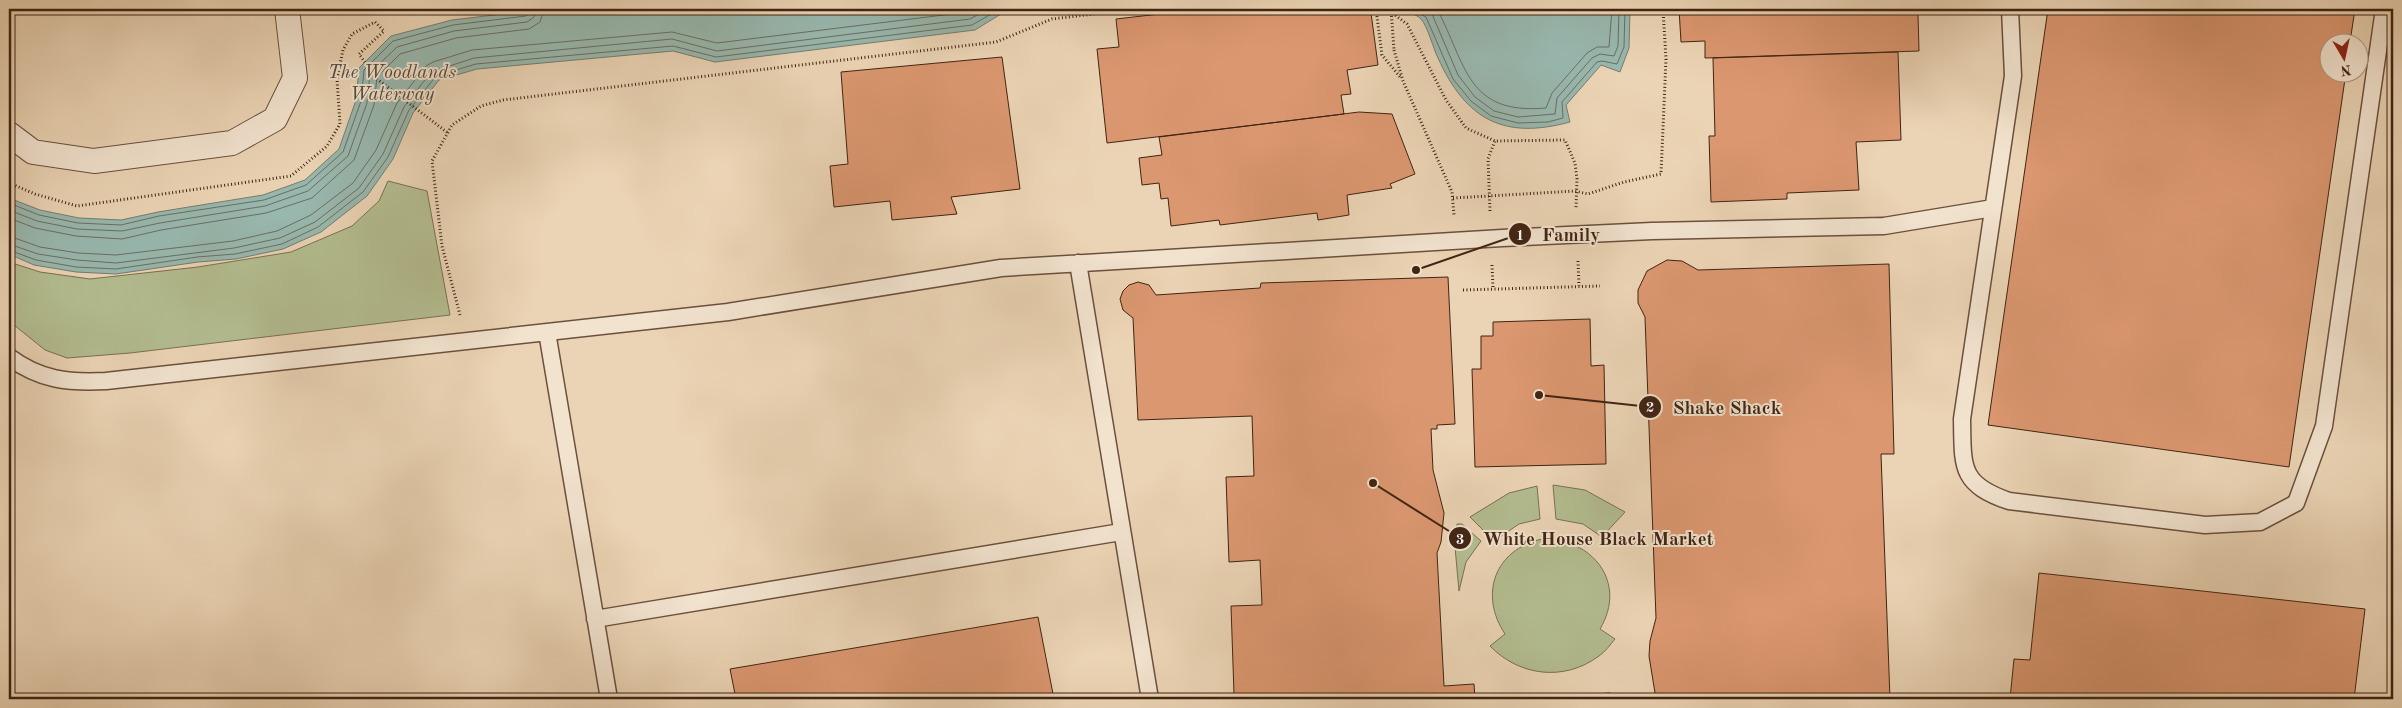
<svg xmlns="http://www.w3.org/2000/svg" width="2402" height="708" font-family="'Old Standard TT',serif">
<rect width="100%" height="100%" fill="#ebd4b5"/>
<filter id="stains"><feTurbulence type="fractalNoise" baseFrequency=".004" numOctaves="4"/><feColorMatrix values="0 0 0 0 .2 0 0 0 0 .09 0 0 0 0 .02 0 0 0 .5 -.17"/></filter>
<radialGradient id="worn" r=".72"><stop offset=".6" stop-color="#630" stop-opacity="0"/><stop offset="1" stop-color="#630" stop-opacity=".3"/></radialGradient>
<path fill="#b3bd90" stroke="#7a7052" d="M388,181L427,191L450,315L130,353L67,358L45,350L9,321V262L40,272L90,279L198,267L291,252L352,226L379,201Z
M1553,485L1585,490L1625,512L1602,537L1583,524L1556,519Z
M1537,486L1540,519L1519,524L1494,541L1470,517L1509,493Z
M1457,524H1462L1481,541L1466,562L1459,591L1455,547Z
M1542,539C1592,538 1628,582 1600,629L1615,639C1610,645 1605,652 1599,656C1564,682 1519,676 1490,646L1505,634C1479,595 1494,550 1542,539Z"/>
<path fill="#98b8af" stroke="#757d71" d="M545,9H1009L975,30L715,62L673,51L477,69L439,80L413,113L393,159L367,196L321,232L283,249L236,259L198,262L116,274L76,272L34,265L9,254V198L40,210L79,218L121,220L158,212L263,195L305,180L339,149L356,100L359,68L391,36L452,20Z
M1401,9H1630L1629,48L1620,72L1601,65L1566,105L1570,122C1504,140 1466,120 1438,58C1433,48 1428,27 1421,19C1417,14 1407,13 1401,9Z"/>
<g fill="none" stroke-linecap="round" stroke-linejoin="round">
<path stroke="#6c6e61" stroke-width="1" d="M1411,9L1426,17L1453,79L1471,101L1491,116L1518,123L1548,122L1563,118L1562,102L1597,62L1602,61L1617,64L1624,47L1625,9
M1426,9L1432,14L1458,75L1475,97L1494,111L1518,117L1555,114L1557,98L1592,58L1600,54L1614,56L1618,46L1619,9
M1437,9C1467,65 1466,115 1546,108L1552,93L1587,53L1597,47H1609L1612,9
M9,203L39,215L78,223L121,225L159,216L264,200L306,185L343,152L361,101L364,70L393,41L453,25L526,16L529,13L530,9
M9,210L37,221L77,229L122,231L160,223L265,206L308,191L348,156L367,103L370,73L397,47L454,31L527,22L534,17L536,9
M9,218L35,228L76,236L122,239L161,230L266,213L312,198L354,160L374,105L377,77L400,54L456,38L529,29L540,22L544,9
M9,236L40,247L78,253L116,255L233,241L277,231L311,215L353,183L376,150L397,103L426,66L433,62L472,50L672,32L717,43L968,12L974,9
M9,244L38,254L77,260L116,263L234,248L280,238L315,222L359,188L383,154L404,107L431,72L474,58L672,39L717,51L970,19L988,9
M9,250L36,260L76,267L116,269L197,257L235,254L282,244L318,227L363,192L388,157L409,110L436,76L476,64L673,46L716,57L972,25L1000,9"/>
</g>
<path fill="#db9770" stroke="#402413" d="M1203,9H1361L1371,13L1378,65L1347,70L1351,94L1341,95L1344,114L1107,143L1097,49L1119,47L1116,19Z
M1679,9H1947V14H1918L1919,51L1705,58V41L1681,42Z
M2048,9H2355L2350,42H2330V72H2346L2289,467L1988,425Z
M1898,52L1901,140L1856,142L1859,190L1787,193V199L1711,202L1709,136H1715L1713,58Z
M1002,57L1020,189L951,197L957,214L892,220L890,201L834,207L830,166L848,164L841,72Z
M1359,112L1392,114L1415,174L1390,184L1392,188L1347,195L1349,215L1318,220L1317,213L1220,225L1219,220L1171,226L1168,198L1161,199L1159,183L1142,185L1139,158L1162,155L1159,137Z
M1667,260L1682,261L1698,270L1889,264L1894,454H1881L1890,699H1656L1649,656L1650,641L1656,618L1645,317L1638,303V290L1647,271Z
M1448,277L1455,424L1437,425V429H1431L1433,470L1444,513L1441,542L1437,553L1444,686L1474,684L1475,699H1209V696L1234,694L1231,606L1262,605L1260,560L1229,562L1226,477L1254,476L1252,416L1138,420L1133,318L1123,310L1120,299L1123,291L1129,285L1138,282L1149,285L1156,295L1260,288L1261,283Z
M1590,319L1591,366L1604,365L1606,464L1475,467L1472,369H1481V336H1493V322Z
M2039,573L2365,609L2354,699H2010L2014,659L2030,660Z
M1038,617L1054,699H736L730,669Z
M1610,693L1615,699H1530Z"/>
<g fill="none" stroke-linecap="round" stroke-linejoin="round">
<defs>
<path id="service" d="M2010,9L2013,76L1962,419C1963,466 1959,484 2009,501L2205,525L2260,522L2296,503L2324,426L2384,9
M1078,263L1150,699
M547,332L609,699
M9,357C40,380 68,383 106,381L728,312L1001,268L1502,238L1652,231L1884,226L1993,208
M595,619L1121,532"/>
<path id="pedestrian" d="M9,134L33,152L94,161L232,143L275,119L295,78L287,9"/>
</defs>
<use href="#service" stroke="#6b503c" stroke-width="19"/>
<use href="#pedestrian" stroke="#6b503c" stroke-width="26"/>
<path stroke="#402413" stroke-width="3" stroke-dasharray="1 2.5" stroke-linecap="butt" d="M1376,9L1382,55L1401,78
M1387,9L1407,24L1446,100L1466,128L1495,141L1565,140L1575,163L1577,179L1576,208
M1394,50L1403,81L1452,192L1454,215
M9,183L35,194L77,206L291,176L327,146L340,124L337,79L343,50L352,34L375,22L384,31L359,54L377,79L448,133
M1453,198L1575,191L1588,194L1624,182L1661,174L1666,59L1663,9
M1490,211L1488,159L1495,141
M1578,261L1579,286
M1492,265L1493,288
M1463,290L1600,286
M460,315L442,246L432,161L452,125L481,106L503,100L996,42L1052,19L1136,9"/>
<use href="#service" stroke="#f2e3cf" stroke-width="16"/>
<use href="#pedestrian" stroke="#f2e3cf" stroke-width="24"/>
<path stroke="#402413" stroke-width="3" stroke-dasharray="1 2.5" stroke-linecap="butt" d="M1391,9L1394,50"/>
</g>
<g text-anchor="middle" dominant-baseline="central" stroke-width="4" stroke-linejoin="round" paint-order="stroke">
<g font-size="19" font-style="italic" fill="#56493a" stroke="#f2e3cf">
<text x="392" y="73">The Woodlands<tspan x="392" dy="22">Waterway</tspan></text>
</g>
</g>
<path fill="none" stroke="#402413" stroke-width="2" d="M1416 270L1520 234M1539 395L1650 407M1373 483L1460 538"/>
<g fill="#402413" stroke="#f2e3cf" stroke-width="2">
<circle cx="1416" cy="270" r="5"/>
<circle cx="1539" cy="395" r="5"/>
<circle cx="1373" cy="483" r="5"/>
<circle cx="1520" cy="234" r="12"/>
<circle cx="1650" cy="407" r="12"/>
<circle cx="1460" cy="538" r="12"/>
</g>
<g font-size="15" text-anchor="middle" font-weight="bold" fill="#fff">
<text x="1520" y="240">1</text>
<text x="1650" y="412">2</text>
<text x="1460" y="544">3</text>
</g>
<g font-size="19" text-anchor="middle" font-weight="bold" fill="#402413" stroke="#f2e3cf" stroke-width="4" stroke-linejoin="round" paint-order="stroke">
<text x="1571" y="241">Family</text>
<text x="1727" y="414">Shake Shack</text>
<text x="1598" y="545">White House Black Market</text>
</g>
<rect width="2402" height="708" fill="none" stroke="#ebd4b5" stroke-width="30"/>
<rect x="10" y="10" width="2382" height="688" fill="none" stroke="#402413" stroke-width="2.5"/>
<rect x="15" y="15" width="2372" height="678" fill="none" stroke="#402413"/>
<g transform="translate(2344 58) rotate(171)"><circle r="24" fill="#f2e3cf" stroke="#ab9784"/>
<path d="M0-4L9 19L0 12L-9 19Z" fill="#8f2418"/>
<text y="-8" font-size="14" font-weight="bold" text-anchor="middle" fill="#402413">N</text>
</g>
<rect width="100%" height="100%" filter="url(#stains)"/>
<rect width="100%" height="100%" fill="url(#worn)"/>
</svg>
